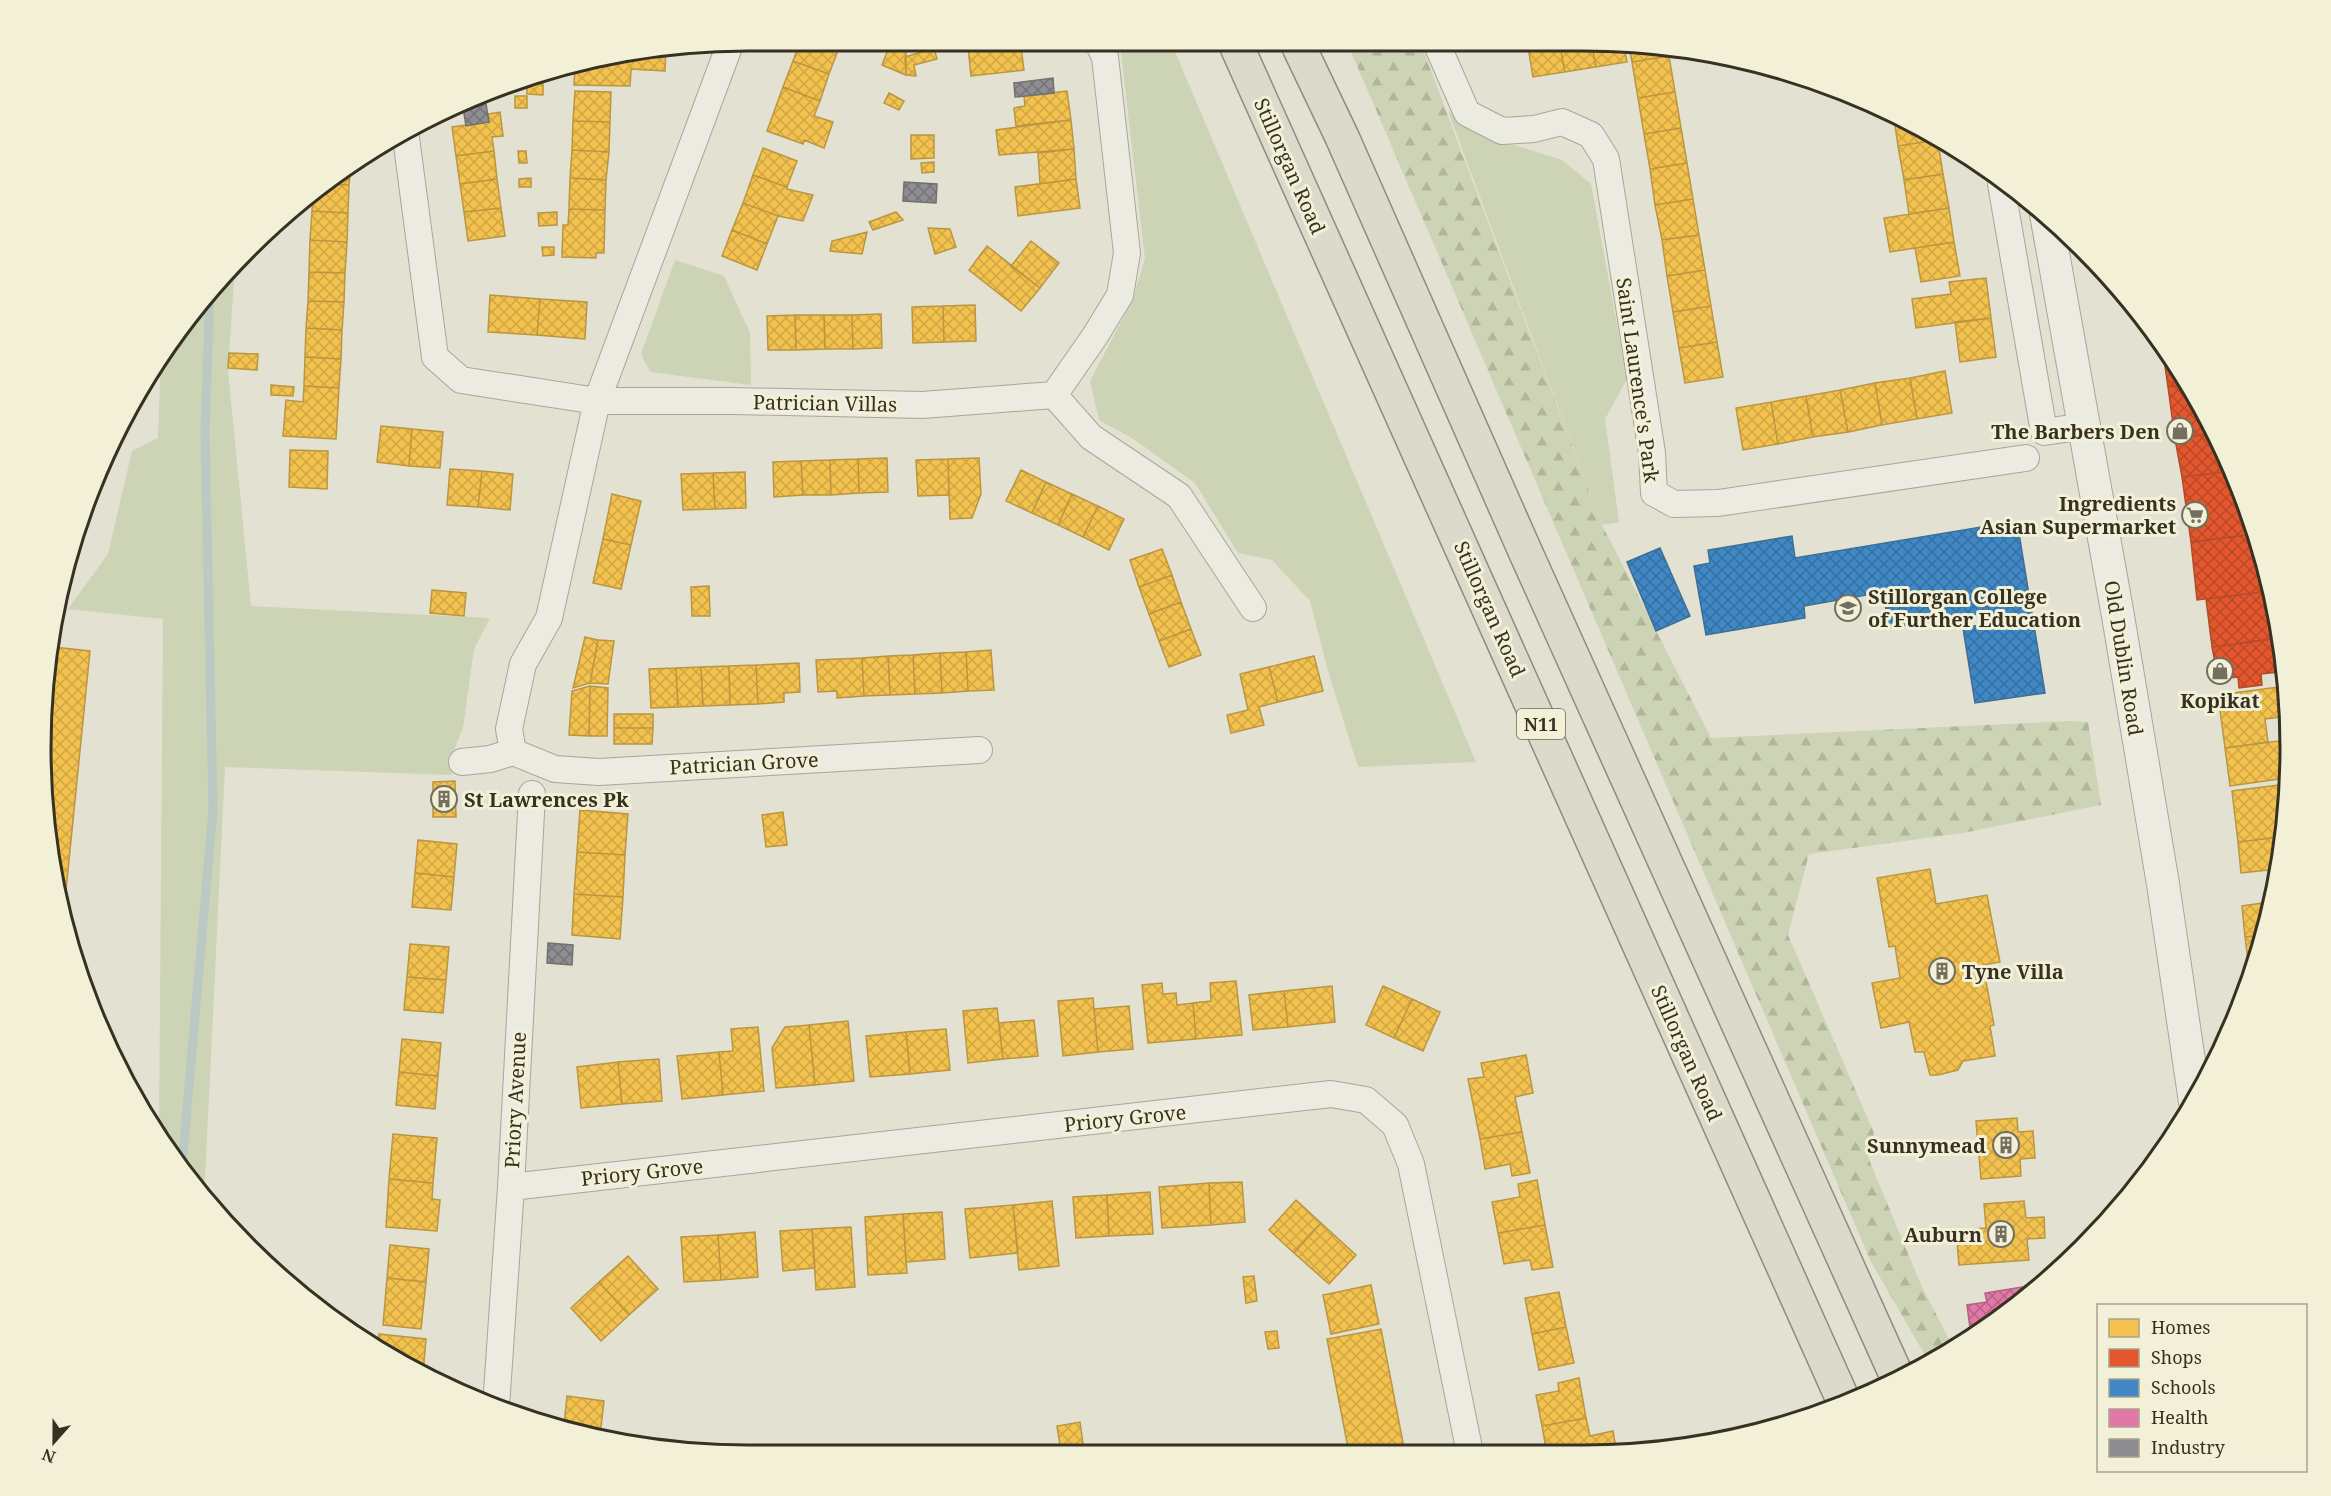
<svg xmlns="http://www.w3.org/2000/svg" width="2331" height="1496" font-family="'Noto Serif',serif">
<defs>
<pattern id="forest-firs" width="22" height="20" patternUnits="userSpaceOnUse" patternTransform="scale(1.5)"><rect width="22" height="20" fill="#cdd3b5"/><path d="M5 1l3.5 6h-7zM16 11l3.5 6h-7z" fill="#b1b69b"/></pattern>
<pattern id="homes-cross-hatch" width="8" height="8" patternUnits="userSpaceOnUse" patternTransform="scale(1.5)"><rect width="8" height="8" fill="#f2c14e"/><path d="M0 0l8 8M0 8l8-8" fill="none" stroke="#d0a644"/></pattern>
<pattern id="shops-cross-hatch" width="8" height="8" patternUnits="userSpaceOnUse" patternTransform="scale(1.5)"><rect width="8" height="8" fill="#e4572e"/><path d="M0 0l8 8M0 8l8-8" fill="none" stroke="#ba4927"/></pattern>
<pattern id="schools-cross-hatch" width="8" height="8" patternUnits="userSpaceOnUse" patternTransform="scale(1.5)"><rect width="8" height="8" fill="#3f88c5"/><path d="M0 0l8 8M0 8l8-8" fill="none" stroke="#3670a0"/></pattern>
<pattern id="health-cross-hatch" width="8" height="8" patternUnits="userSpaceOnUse" patternTransform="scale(1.5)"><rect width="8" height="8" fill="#e377a8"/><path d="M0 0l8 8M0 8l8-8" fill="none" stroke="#b96288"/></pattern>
<pattern id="industry-cross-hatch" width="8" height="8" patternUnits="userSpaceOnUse" patternTransform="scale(1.5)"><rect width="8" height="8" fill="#8d8d92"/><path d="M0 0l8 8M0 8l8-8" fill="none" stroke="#747477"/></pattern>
</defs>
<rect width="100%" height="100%" fill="#e3e1d1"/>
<path fill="#cdd3b5" d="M1118,47H1173L1476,762L1358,767L1328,671L1310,601L1272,560L1238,553L1195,483L1135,440L1099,420L1090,381L1132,301L1145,259L1121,53Z
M1448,111L1479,134L1562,160L1591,184L1627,379L1605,419L1619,522L1602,525Z
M675,260L724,276L750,333L751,385L650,372L641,354Z
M235,263L228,371L251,606L490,618L474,649L463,728L452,754V775L225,767L204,1198L159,1135L163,619L68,609L108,554L132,451L158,438L161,356L187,318Z"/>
<path fill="url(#forest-firs)" d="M1349,47H1422L1602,525L1711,738L2069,721L2088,722L2101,805L1963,833L1809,854L1788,935L1874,1133L1868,1157L1921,1285L1953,1347L1929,1362L1871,1262Z"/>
<path fill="url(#homes-cross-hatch)" stroke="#ba9641" stroke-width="1.5" d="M655,47H666L665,71L631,69L630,86L574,85L575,66L602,67V59L631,55V52Z
M798,47L839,48L829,74L793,61Z
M889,47H906V75L882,65Z
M968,47H1021L1024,70L971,76Z
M1528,47H1560L1565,72L1533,77Z
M1560,47H1592L1596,67L1565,72Z
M1592,47H1624L1627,62L1596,67Z
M1629,47H1667L1669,56L1632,62Z
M934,48L937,59L914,65L916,76L906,75L905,57Z
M1669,56L1675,92L1638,98L1632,62Z
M793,61L829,74L820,101L783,87Z
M543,73V84L527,83V76Z
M527,83L543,84V95L527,94Z
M783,87L820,101L814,116L833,122L824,148L804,140L803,144L767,131Z
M575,91L611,92L610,122L573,121Z
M1067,91L1071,120L1016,126L1014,108L1025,106L1024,96Z
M1675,92L1681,128L1644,134L1638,98Z
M889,93L904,101L899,110L884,103Z
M515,96H527V108H515Z
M500,112L503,136L492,137L494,151L456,156L452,127L489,122L488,114Z
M1893,112L1896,113L1936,140L1898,146Z
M1071,120L1074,149L999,155L996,130Z
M573,121L610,122L609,152L572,150Z
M1681,128L1687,163L1650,169L1644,134Z
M911,135H934V158L911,159Z
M1936,140L1938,142L1943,174L1904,180L1898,146Z
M763,148L797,161L787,187L753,175Z
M1074,149L1076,179L1040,184L1038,153Z
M572,150L609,152L606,180L570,178Z
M494,151L497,179L460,184L456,156Z
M518,151H526L527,163H519Z
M934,162V172L922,173L921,163Z
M351,163L349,185L325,184Z
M1687,163L1693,199L1655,205L1650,169Z
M1943,174L1949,208L1909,214L1904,180Z
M753,175L787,187V189L813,195L803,221L778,216L743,203Z
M531,178V187H519V179Z
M570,178L606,180L605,210L569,209Z
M497,179L501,208L464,212L460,184Z
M1076,179L1080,208L1018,216L1015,187Z
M325,184L349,185L348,213L312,211L313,194Z
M1693,199L1699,235L1662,240L1655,205Z
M743,203L778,216L767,244L732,230Z
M501,208L505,236L468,241L464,212Z
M1949,208L1954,242L1890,252L1884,218Z
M569,209L605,210L604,253H596V258L562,257L563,225H568Z
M312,211L348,213L347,242L310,240Z
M557,212V225L539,226L538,213Z
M896,212L903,220L873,230L869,222Z
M928,228L950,229L956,247L935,254Z
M732,230L767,244L757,270L722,256Z
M867,232L862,254L830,251L832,241Z
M1699,235L1705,270L1667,276L1662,240Z
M310,240L347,242L345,273L309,272Z
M1031,241L1059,263L1040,288L1011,266Z
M1954,242L1960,276L1921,282L1915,248Z
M987,246L1040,288L1021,311L969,270Z
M542,247H554V255L543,256Z
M1705,270L1711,306L1673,312L1667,276Z
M309,272L345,273L344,302L308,301Z
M1986,278L1991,318L1916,328L1912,299L1951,294L1949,282Z
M490,295L540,299L537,335L488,332Z
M540,299L587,302L585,339L537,335Z
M308,301L344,302L342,330L306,328Z
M975,305L976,341L944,342L943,306Z
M943,306L944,342L913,343L912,307Z
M1711,306L1717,342L1679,348L1673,312Z
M881,314L882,348L853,349L852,315Z
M795,315H824L825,349L796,350Z
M795,315L796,350H768L767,316Z
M824,315H852L853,349H825Z
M1991,318L1996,357L1960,362L1955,322Z
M306,328L342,330L341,359L305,357Z
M1717,342L1723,377L1685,383L1679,348Z
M229,353L258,354L257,370L228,368Z
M305,357L341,359L339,388L304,386Z
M1945,371L1952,413L1917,419L1910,378Z
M1910,378L1917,419L1882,425L1875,383Z
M1875,383L1882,425L1848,432L1840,390Z
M271,385L294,387L293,396L271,395Z
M304,386L339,388L336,439L283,436L286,400L303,402Z
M1840,390L1848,432L1813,437L1806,396Z
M1806,396L1813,437L1778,444L1771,402Z
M1771,402L1778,444L1743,450L1736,408Z
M381,426L412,429L409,466L377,462Z
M412,429L443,432L440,468L409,466Z
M290,450L328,451L327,489L289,487Z
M887,458L888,492L859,493L858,459Z
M979,458L981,494L972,518L950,519L948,459Z
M858,459L859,493L831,495L830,460Z
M948,459L949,495L918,496L916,460Z
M830,460L831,495H803L801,461Z
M801,461L803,495L774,497L773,462Z
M450,469L482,471L478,507L447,505Z
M1021,470L1046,482L1032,513L1006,501Z
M482,471L513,474L510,510L478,507Z
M745,472L746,508L715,509L713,473Z
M713,473L715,509L683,510L681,474Z
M1046,482L1072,494L1058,525L1032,513Z
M612,494L641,501L631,545L603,539Z
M1072,494L1098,506L1083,537L1058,525Z
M1098,506L1124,519L1109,550L1083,537Z
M603,539L631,545L621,589L593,583Z
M1162,549L1172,575L1139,587L1130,560Z
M1172,575L1181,602L1149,614L1139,587Z
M709,586L710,616H692L691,587Z
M432,590L466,593L464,616L430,613Z
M1181,602L1191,629L1159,641L1149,614Z
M1191,629L1201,655L1169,667L1159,641Z
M585,637L598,640L590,683L573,688Z
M598,640L614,641L608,684L590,683Z
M53,647L90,651L63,920L42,795V702Z
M991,650L994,690L968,691L966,652Z
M966,652L968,691L942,693L940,653Z
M940,653L942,693L915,694L913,655Z
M913,655L915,694L890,695L888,656Z
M888,656L890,695L864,696L862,658Z
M1314,656L1323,691L1278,702L1269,667Z
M862,658L864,696L837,698V691L818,692L816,660Z
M799,663L800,692L784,693V702L758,704L756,665Z
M756,665L758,704L730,705L729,666Z
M729,666L730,705L703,706L701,667Z
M701,667L703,706L678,707L676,668Z
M1269,667L1278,702L1259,707L1264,725L1231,733L1227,715L1248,710L1240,674Z
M676,668L678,707L651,708L649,669Z
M590,686L589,736L569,735L572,691Z
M590,686L608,688L607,736H589Z
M2286,686L2288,716L2265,719L2268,742L2225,748L2218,695Z
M614,714H653V728H614Z
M614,728H653L652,744H614Z
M2286,740V778L2230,786L2225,748Z
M455,781L456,817H433V782Z
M2286,784L2285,820H2278L2280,837L2238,842L2232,791Z
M580,810L628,814L625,855L577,852Z
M783,812L787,845L766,847L762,815Z
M2280,837L2281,853L2278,869L2241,873L2238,842Z
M418,840L457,844L454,877L415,873Z
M577,852L625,855L623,897L574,894Z
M1930,869L1936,904L1987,895L2000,962L1983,965L1994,1025L1990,1026L1995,1056L1963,1061L1958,1070L1938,1075H1930L1924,1052H1915L1909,1022L1881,1028L1872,983L1900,978L1895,946L1889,947L1877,878Z
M415,873L454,877L451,910L412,907Z
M574,894L623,897L620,939L572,935Z
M2270,902L2262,935L2245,937L2242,906Z
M2262,935L2255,968L2249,969L2245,937Z
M410,944L449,947L446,980L407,977Z
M407,977L446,980L443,1013L404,1010Z
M1236,981L1242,1035L1196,1039L1193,1003L1211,1001L1210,983Z
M1162,983L1163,994L1176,993L1177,1005L1193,1003L1196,1039L1148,1043L1142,985Z
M1332,986L1335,1022L1288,1027L1284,991Z
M1383,986L1412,999L1394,1038L1366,1025Z
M1284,991L1288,1027L1253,1030L1249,995Z
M1093,998L1098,1052L1063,1056L1058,1001Z
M1412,999L1440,1012L1423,1051L1394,1038Z
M1129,1006L1133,1049L1098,1052L1094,1009Z
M997,1008L1003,1059L968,1063L963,1011Z
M1034,1020L1038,1056L1003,1059L999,1023Z
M848,1021L854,1081L815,1085L809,1025Z
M809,1025L815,1085L776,1088L772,1048L785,1027Z
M758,1027L764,1091L723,1095L719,1052L733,1051L731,1029Z
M946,1029L950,1070L910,1074L906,1032Z
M906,1032L910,1074L870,1077L866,1036Z
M402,1039L441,1043L438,1076L399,1072Z
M719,1052L723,1095L682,1099L677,1056Z
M1526,1055L1533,1093L1515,1097L1522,1132L1480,1139L1468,1079L1484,1077L1481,1063Z
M659,1059L662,1101L622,1104L618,1062Z
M618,1062L622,1104L581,1108L577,1067Z
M399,1072L438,1076L435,1109L396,1105Z
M2017,1118L2018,1132L2033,1131L2035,1158L2020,1159L2021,1176L1981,1179L1976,1121Z
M1522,1132L1530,1173L1512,1176L1510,1164L1485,1169L1480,1139Z
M393,1134L437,1138L433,1183L389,1179Z
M389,1179L433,1183L432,1199L440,1200L437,1231L386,1227Z
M1537,1180L1545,1225L1498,1233L1492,1202L1520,1197L1518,1184Z
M1242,1182L1245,1222L1211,1225L1209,1183Z
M1209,1183L1211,1225L1162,1228L1159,1187Z
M1150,1192L1153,1234L1109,1236L1107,1195Z
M1107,1195L1109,1236L1076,1238L1073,1197Z
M1296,1200L1321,1223L1294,1253L1269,1230Z
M1052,1201L1059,1266L1019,1270L1013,1205Z
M2024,1201L2026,1218L2044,1217L2045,1238L2027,1239L2029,1260L1959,1265L1956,1230L1986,1228L1984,1204Z
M1013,1205L1018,1253L970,1258L965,1209Z
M942,1212L945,1259L906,1262L903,1214Z
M903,1214L907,1273L868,1275L865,1217Z
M1321,1223L1356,1255L1329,1284L1294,1253Z
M1545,1225L1553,1267L1532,1270L1530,1260L1504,1264L1498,1233Z
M851,1227L855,1287L816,1290L812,1229Z
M812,1229L815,1268L783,1271L780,1231Z
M755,1232L758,1277L721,1280L718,1235Z
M718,1235L721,1280L684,1282L681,1237Z
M390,1245L429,1249L426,1282L387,1278Z
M628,1256L658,1289L629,1315L599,1282Z
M1254,1276L1257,1301L1246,1303L1243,1277Z
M387,1278L426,1282L421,1329L383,1325Z
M599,1282L629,1315L601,1341L571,1308Z
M1371,1285L1379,1324L1331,1334L1323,1295Z
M1559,1292L1566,1327L1532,1334L1525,1298Z
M1566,1327L1574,1363L1539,1370L1532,1334Z
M1381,1329L1405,1453H1349L1327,1339Z
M1277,1331L1279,1348L1268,1349L1265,1332Z
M379,1334L426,1339L423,1373L378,1348Z
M1579,1378L1586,1418L1542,1426L1536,1395L1559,1391L1558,1383Z
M567,1396L604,1401L600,1435L564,1425Z
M1586,1418L1590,1436L1613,1431L1617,1454H1547L1542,1426Z
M1080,1422L1084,1451H1061L1057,1426Z"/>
<path fill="url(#shops-cross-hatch)" stroke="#b04c2a" stroke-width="1.5" d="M2162,346L2186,385L2168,387Z
M2186,385L2216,433L2175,439L2168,387Z
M2216,433L2231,471L2182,477L2175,439Z
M2231,471L2255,534L2191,542L2182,477Z
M2255,534L2266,565L2271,591L2197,600L2191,542Z
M2271,591L2278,638L2212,647L2206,599Z
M2274,639L2278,672L2261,674L2262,685L2239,688L2238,677L2218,679L2212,647Z"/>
<path fill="url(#schools-cross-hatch)" stroke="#3d6e94" stroke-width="1.5" d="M2017,521L2045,693L1975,703L1963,628L1980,625L1979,614L1889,628L1883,592L1804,606L1805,618L1706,635L1694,566L1710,563L1708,550L1792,536L1795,558Z
M1660,548L1690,616L1656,631L1627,562Z"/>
<path fill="url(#health-cross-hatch)" stroke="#af6280" stroke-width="1.5" d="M2028,1286L2029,1295L2014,1309L1971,1336L1967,1305L1987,1302L1985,1293Z"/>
<path fill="url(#industry-cross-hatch)" stroke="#737170" stroke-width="1.5" d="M1053,78L1054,93L1015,97L1014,83Z
M486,104L489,122L466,126L463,107Z
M904,182L937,184L936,203L903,201Z
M548,943L573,945L572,965L547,963Z"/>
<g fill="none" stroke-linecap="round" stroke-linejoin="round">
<path stroke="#bbc9c3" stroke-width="9" d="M182,1166L213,809L205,432L210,290"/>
<defs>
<path id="minor" d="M729,47L597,401L549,618L523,664L509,729L513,752L555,769L599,772L979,750
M1438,47L1467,113L1502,131L1534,129L1562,122L1591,135L1606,159L1652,453L1654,493L1674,504L1718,503L2026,458
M406,138L435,357L461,380L597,401H734L922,405L1054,395
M2001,184L2044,432L2085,426
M1054,395L1095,336L1120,295L1127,253L1105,57L1100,47
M1054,395L1091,437L1179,496L1253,608
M462,762L490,759L513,752
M511,1187L1331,1094L1366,1100L1395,1125L1411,1164L1470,1453
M496,1407L511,1187L532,794"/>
<path id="tertiary" d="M2046,214L2118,616L2163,884L2195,1102"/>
<path id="trunk" d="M1237,47L1844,1402
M1299,47L1342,137L1525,551L1899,1381"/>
</defs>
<use href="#minor" stroke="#a9a699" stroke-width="28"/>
<use href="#tertiary" stroke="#a9a699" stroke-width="34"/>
<use href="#trunk" stroke="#8e8b80" stroke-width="36"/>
<use href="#minor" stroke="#ecebe1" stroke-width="26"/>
<use href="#tertiary" stroke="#ecebe1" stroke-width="32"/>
<use href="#trunk" stroke="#dcdacb" stroke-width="33"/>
</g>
<defs>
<symbol id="shop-ring" viewBox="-11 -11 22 22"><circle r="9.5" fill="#f3f0d8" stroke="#736f5f" stroke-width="1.5"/><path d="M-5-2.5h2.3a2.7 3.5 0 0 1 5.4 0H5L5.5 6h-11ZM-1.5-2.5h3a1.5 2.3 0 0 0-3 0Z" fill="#736f5f"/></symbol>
<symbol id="supermarket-ring" viewBox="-11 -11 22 22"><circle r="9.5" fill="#f3f0d8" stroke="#736f5f" stroke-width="1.5"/><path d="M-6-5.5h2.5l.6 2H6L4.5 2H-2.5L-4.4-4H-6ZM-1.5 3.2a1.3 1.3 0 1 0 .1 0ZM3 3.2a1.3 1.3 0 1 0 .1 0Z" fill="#736f5f"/></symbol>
<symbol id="university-ring" viewBox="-11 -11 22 22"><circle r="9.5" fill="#f3f0d8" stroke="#736f5f" stroke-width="1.5"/><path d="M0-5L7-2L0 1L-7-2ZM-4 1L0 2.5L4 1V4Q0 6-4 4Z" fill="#736f5f"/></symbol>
<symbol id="building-ring" viewBox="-11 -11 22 22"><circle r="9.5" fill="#f3f0d8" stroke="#736f5f" stroke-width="1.5"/><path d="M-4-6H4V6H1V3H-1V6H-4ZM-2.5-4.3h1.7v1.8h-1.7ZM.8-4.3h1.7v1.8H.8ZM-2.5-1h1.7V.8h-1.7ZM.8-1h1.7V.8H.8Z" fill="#736f5f"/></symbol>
</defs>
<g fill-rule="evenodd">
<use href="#shop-ring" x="2165" y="416" width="30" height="30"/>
<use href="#supermarket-ring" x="2180" y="500" width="30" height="30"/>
<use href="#university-ring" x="1833" y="593" width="30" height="30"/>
<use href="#shop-ring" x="2205" y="656" width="30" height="30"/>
<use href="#building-ring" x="429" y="784" width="30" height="30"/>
<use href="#building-ring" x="1927" y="956" width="30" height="30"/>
<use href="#building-ring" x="1991" y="1130" width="30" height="30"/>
<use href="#building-ring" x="1986" y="1219" width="30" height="30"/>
</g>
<g text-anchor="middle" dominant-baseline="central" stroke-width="6" stroke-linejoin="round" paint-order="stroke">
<rect fill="#f3f0d8" stroke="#6f6a59" stroke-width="1.5" x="1517" y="709" width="48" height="30" rx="4.5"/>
<g font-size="18" font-weight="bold" fill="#373122">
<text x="1541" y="724">N11</text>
</g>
<g font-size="20" fill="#373122" stroke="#f3f0d8">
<text transform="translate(1290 166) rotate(66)">Stillorgan Road</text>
<text transform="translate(1638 380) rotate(82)">Saint Laurence's Park</text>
<text transform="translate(825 403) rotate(1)">Patrician Villas</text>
<text transform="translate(1490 609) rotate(66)">Stillorgan Road</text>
<text transform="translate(2124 658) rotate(81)">Old Dublin Road</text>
<text transform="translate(744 763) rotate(-3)">Patrician Grove</text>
<text transform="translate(1687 1053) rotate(66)">Stillorgan Road</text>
<text transform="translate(515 1100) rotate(-87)">Priory Avenue</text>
<text transform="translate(1125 1118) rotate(-6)">Priory Grove</text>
<text transform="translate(642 1172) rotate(-6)">Priory Grove</text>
</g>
<g font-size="20" font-weight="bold" fill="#373122" stroke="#f3f0d8" text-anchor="end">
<text x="2160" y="431">The Barbers Den</text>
<text x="2176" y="503">Ingredients<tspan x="2176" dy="23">Asian Supermarket</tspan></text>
<text x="1868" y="596" text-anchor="start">Stillorgan College<tspan x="1868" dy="23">of Further Education</tspan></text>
<text x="2220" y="700" text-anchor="middle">Kopikat</text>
<text x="464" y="799" text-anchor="start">St Lawrences Pk</text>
<text x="1962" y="971" text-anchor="start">Tyne Villa</text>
<text x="1986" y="1145">Sunnymead</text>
<text x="1982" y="1234">Auburn</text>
</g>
</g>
<path d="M0 0H2331V1496H0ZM748 51H1583A697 697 0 0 1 2280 748V748A697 697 0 0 1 1583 1445H748A697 697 0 0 1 51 748V748A697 697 0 0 1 748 51Z" fill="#f3f0d8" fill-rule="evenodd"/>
<path fill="none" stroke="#373122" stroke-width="3" d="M748 51H1583A697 697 0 0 1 2280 748V748A697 697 0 0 1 1583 1445H748A697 697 0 0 1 51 748V748A697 697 0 0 1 748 51Z"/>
<rect x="2097" y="1304" width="210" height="168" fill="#f3f0d8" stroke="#a8a48f" stroke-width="1.5"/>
<rect x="2109" y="1319" width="30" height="18" fill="#f2c14e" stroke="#a8a48f" stroke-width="1.5"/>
<text x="2151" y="1334" font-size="18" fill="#373122">Homes</text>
<rect x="2109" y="1349" width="30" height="18" fill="#e4572e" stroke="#a8a48f" stroke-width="1.5"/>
<text x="2151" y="1364" font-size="18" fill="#373122">Shops</text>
<rect x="2109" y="1379" width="30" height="18" fill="#3f88c5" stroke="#a8a48f" stroke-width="1.5"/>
<text x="2151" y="1394" font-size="18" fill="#373122">Schools</text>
<rect x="2109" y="1409" width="30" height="18" fill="#e377a8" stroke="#a8a48f" stroke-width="1.5"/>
<text x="2151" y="1424" font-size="18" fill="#373122">Health</text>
<rect x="2109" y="1439" width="30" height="18" fill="#8d8d92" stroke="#a8a48f" stroke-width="1.5"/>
<text x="2151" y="1454" font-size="18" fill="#373122">Industry</text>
<g transform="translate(54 1442) rotate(201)" stroke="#f3f0d8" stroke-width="4.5" paint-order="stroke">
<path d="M0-4.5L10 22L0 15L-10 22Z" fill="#373122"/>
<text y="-9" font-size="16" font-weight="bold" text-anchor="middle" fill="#373122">N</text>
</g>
</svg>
